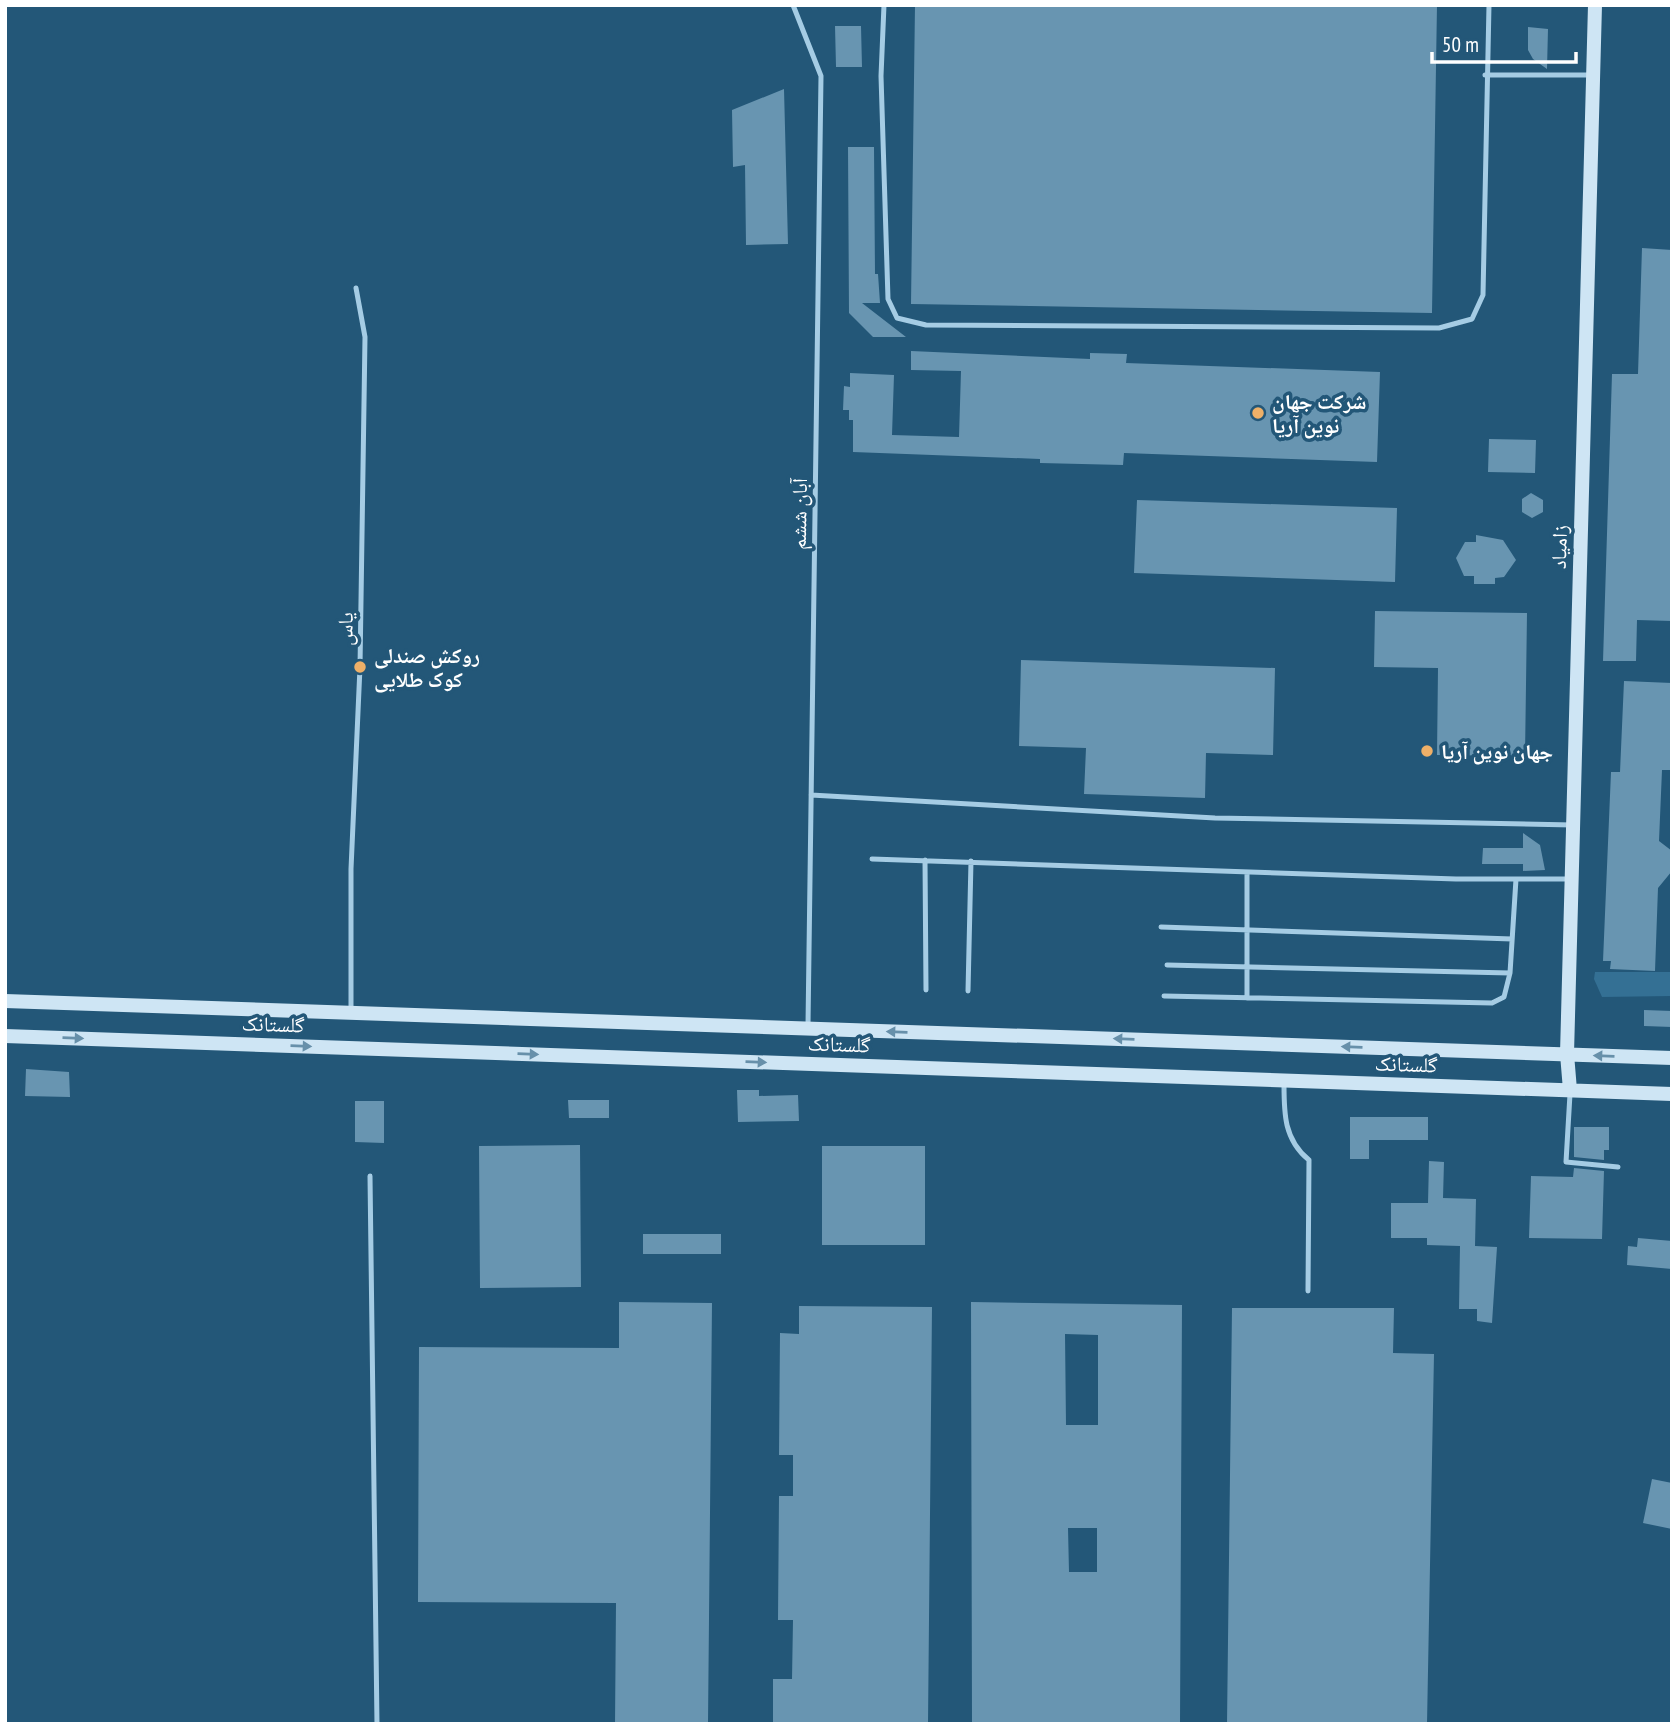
<svg xmlns="http://www.w3.org/2000/svg" width="1677" height="1729" font-family="'PT Sans Narrow','Noto Naskh Arabic',sans-serif">
<rect width="100%" height="100%" fill="#235778"/>
<path fill="#347094" d="M1595,972H1672V996L1602,997L1594,979Z"/>
<path fill="#6895b1" fill-rule="evenodd" d="M915,5H1437L1432,313L911,304Z
M835,26H861L862,67H836Z
M1528,27L1548,29L1547,69L1533,59L1528,50Z
M784,89L788,244L746,245L745,165L733,167L732,110Z
M848,147H874L875,274H878L880,303H862L906,337H873L849,313Z
M1642,248L1672,250V621L1637,620L1636,661H1603L1612,374H1638Z
M911,351L1090,359V353L1127,354L1126,363L1380,372L1377,462L1124,453L1123,465L1040,463V459L853,452V420H849V410H843L844,386L850,387V373L894,375L892,435L959,437L961,371L911,370Z
M1489,439L1536,440L1535,473L1488,472Z
M1531,493L1543,500V512L1532,518L1522,512V499Z
M1137,500L1397,508L1395,582L1134,573Z
M1476,535L1503,540L1516,560L1504,577L1495,578V584H1474V576H1464L1456,558L1465,542H1476Z
M1375,611L1527,613L1525,756L1437,755L1438,668L1374,667Z
M1021,660L1275,668L1273,755L1206,753L1205,798L1084,794L1086,748L1019,746Z
M1624,681L1672,683L1671,770H1662L1659,841L1672,851V871L1658,888L1655,971L1610,969L1611,961H1603L1611,772H1620Z
M1523,833L1540,845L1545,870L1523,871V864H1482L1483,848H1523Z
M1644,1010L1672,1011V1027L1644,1026Z
M26,1069L69,1072L70,1097L25,1096Z
M737,1090H759V1096L798,1095L799,1121L738,1122Z
M568,1100H609V1118H569Z
M355,1101H384V1143L355,1142Z
M1350,1117H1428V1140H1369V1159H1350Z
M1574,1127H1609V1150H1604V1160L1574,1157Z
M580,1145L581,1287L480,1288L479,1146Z
M822,1146H925V1245H822Z
M1429,1161L1444,1162L1443,1198L1476,1199L1475,1246L1497,1247L1492,1323L1477,1321V1309H1459L1460,1246L1427,1245V1238H1391V1203H1428Z
M1574,1168L1604,1171L1602,1239L1529,1238L1531,1176L1573,1177Z
M643,1234H721V1254H643Z
M1638,1238L1672,1241V1269L1627,1265L1628,1246L1637,1247Z
M619,1302L712,1303L708,1724H615L616,1603L418,1602L419,1347L619,1348Z
M971,1302L1182,1305L1180,1724H972ZM1065,1334L1098,1335V1425H1066ZM1068,1528H1097V1572H1069Z
M799,1306L932,1307L928,1724H773V1679H792L793,1620H778L779,1496H793V1455H779L780,1333L799,1334Z
M1232,1308H1394L1393,1353L1434,1354L1427,1724H1227Z
M1652,1479L1672,1483V1529L1643,1523Z"/>
<g fill="none" stroke-linecap="round" stroke-linejoin="round">
<path stroke="#a5cce4" stroke-width="5" d="M793,5L821,76L808,1025
M884,5L881,76L888,299L897,318L926,325L1439,328L1472,319L1483,295L1489,5
M1485,75H1593
M811,795L1215,818L1573,825
M872,859L1456,879H1572
M925,860L926,990
M1161,927L1512,939
M1167,965L1510,973
M968,991L971,861
M1164,996L1492,1003L1504,997L1510,973L1516,879
M1247,998V872
M351,1013V869L360,667L365,337L356,288
M1284,1081C1284,1111 1283,1139 1309,1160L1308,1291
M1570,1094L1566,1162L1618,1167
M370,1176L377,1724"/>
<path stroke="#cee5f4" stroke-width="14" d="M5,1001L1672,1058
M5,1036L1672,1094
M1570,1090L1567,1054L1595,5"/>
</g>
<defs><path id="oneway-solid" d="M-6-.8H1V-3.2L6.5 0L1 3.2V.8H-6Z" transform="scale(1.75)"/></defs>
<g fill="#6790aa">
<use href="#oneway-solid" transform="translate(897 1032) rotate(-178)"/>
<use href="#oneway-solid" transform="translate(73 1038) rotate(2)"/>
<use href="#oneway-solid" transform="translate(1124 1039) rotate(-178)"/>
<use href="#oneway-solid" transform="translate(301 1046) rotate(2)"/>
<use href="#oneway-solid" transform="translate(1352 1047) rotate(-178)"/>
<use href="#oneway-solid" transform="translate(528 1054) rotate(2)"/>
<use href="#oneway-solid" transform="translate(1604 1056) rotate(-178)"/>
<use href="#oneway-solid" transform="translate(756 1062) rotate(2)"/>
</g>
<g fill="#eeb068" stroke="#235778" stroke-width="2.5">
<circle cx="1258" cy="413" r="7"/>
<circle cx="360" cy="667" r="7"/>
<circle cx="1427" cy="751" r="7"/>
</g>
<g text-anchor="middle" dominant-baseline="central" stroke-width="7" stroke-linejoin="round" paint-order="stroke">
<g font-size="21" font-weight="bold" fill="#fff" stroke="#235778" text-anchor="start">
<text x="1272" y="401">شرکت جهان<tspan x="1272" dy="24">نوین آریا</tspan></text>
<text x="374" y="655">روکش صندلی<tspan x="374" dy="24">کوک طلایی</tspan></text>
<text x="1441" y="751">جهان نوین آریا</text>
</g>
<g font-size="21" fill="#fff" stroke="#235778">
<text transform="translate(799 514) rotate(-89)">آبان ششم</text>
<text transform="translate(1559 547) rotate(-88)">زامیاد</text>
<text transform="translate(345 629) rotate(-89)">یاس</text>
<text transform="translate(273 1024) rotate(2)">گلستانک</text>
<text transform="translate(839 1044) rotate(2)">گلستانک</text>
<text transform="translate(1406 1064) rotate(2)">گلستانک</text>
</g>
</g>
<rect width="1677" height="1729" fill="none" stroke="#ffffff" stroke-width="14"/>
<path d="M1432 52v10h144v-10" fill="none" stroke="#ffffff" stroke-width="3.5"/>
<text x="1442" y="52" font-size="21" fill="#ffffff" stroke="#235778" stroke-width="5" paint-order="stroke">50 m</text>
</svg>
